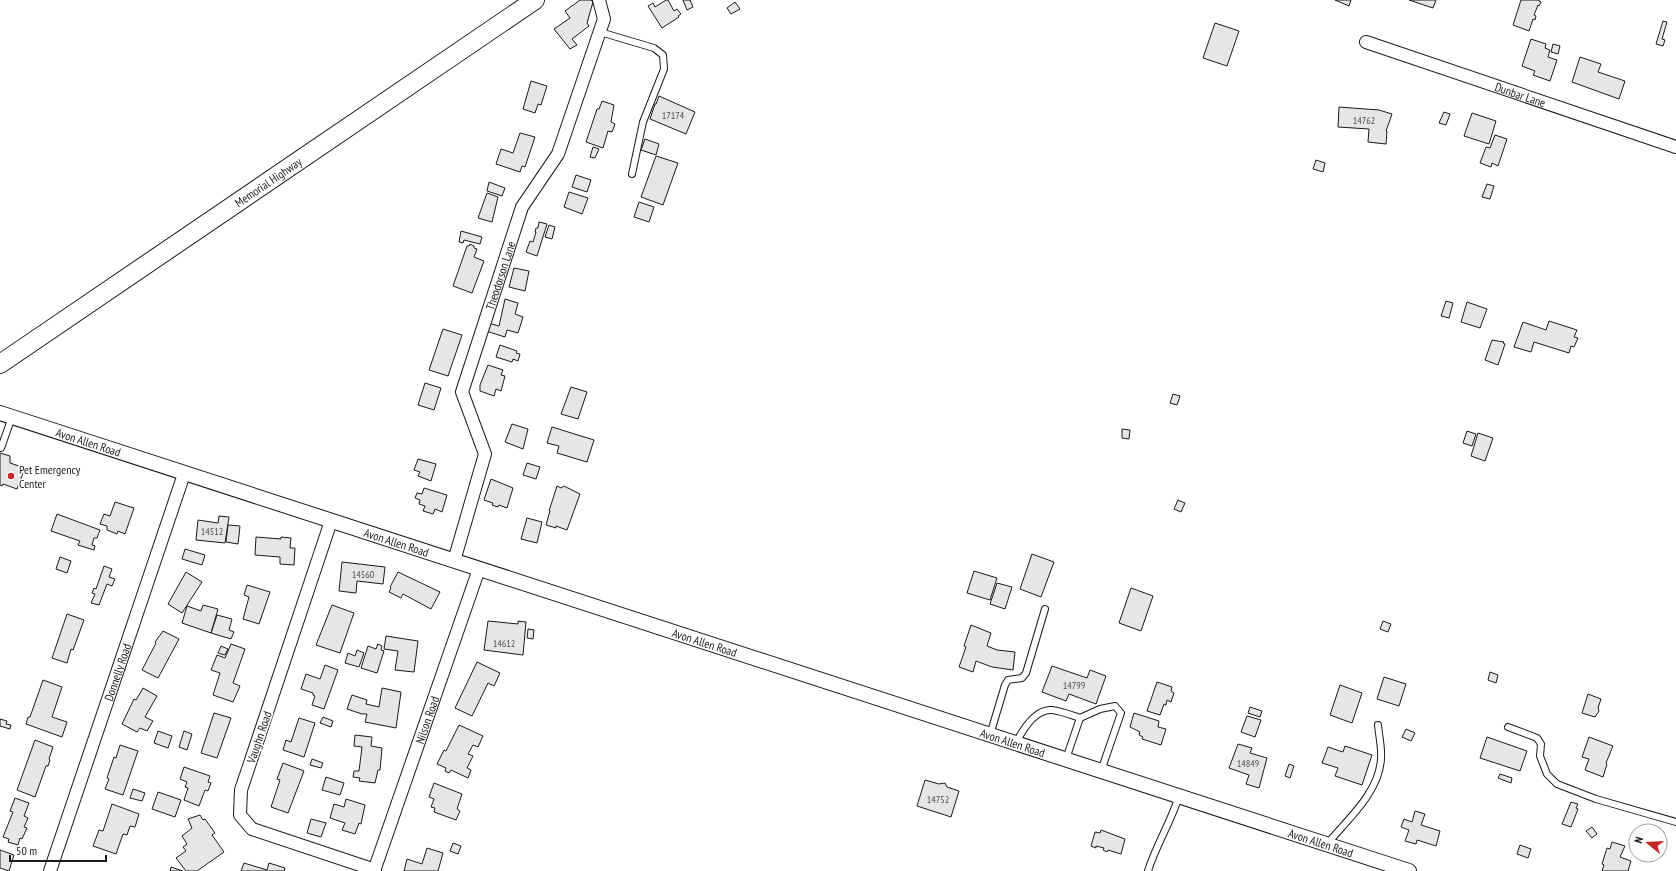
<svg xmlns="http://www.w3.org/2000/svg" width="1676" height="871" font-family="'PT Sans Narrow',sans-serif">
<rect width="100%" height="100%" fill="#fff"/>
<path fill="#e6e6e6" stroke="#1a1a1a" d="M580,0H591L593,2L587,23L589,26L572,39L577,45L570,49L554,29L570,18L565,11Z
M666,0H668L674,11L677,9L681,14L678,16L679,17L662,28L648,6L653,3L655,7Z
M683,0H690L693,7L687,10Z
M1335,0H1351L1349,6Z
M1409,0H1436L1433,8Z
M1521,0H1539V1L1541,2L1539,6L1538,5L1534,15L1536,16L1535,20L1533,19L1529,31L1513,25Z
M735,2L740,9L731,14L727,8Z
M1663,21L1667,22L1662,39L1665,40L1663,46L1656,44Z
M1215,23L1239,31L1227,66L1203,58Z
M1531,39L1546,44L1545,48L1550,50L1548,57L1557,60L1550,81L1533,75L1535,71L1522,66Z
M1553,44L1560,46L1558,54L1551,52Z
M1580,57L1601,64L1598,72L1625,81L1619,99L1572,82Z
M531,81L547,86L541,105L538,104L535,113L523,109Z
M659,96L695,112L686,134L650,119L655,104H656Z
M602,101L614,105L611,122L615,124L612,132L608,131L603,148L586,142L597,109H599Z
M1339,107L1379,110L1392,114L1386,131H1387L1386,144L1368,142L1369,129L1338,127Z
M1444,112L1450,114L1446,125L1439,123Z
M1472,113L1496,121L1489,144L1464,136Z
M520,133L535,137L525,167L522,166L520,172L496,164L501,149L513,153Z
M1495,135L1507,139L1498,166L1492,163L1491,167L1480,163L1486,147L1490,148Z
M645,139L659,144L656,155L641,150Z
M593,147L599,149L595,158L590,157Z
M656,156L678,163L663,205L641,197Z
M1316,160L1325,163L1323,172L1313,169Z
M576,175L591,180L587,192L572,187Z
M489,182L505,188L502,196L487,191Z
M1487,184L1494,186L1490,199L1482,197Z
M569,192L588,198L582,214L564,207Z
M487,193L498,197L492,222L478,218Z
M639,202L654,207L649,222L634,217Z
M539,222L547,224L537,256L526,252L530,241L533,242L536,232H535L536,228H538Z
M549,225L555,227L552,239L545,237Z
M461,231L482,237L480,244L464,240L463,243L459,242Z
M470,244L474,246V248L477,249L474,257L484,261L472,293L453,286L467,246H469Z
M514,268L529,271L525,291L509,287Z
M505,299L518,303L515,314L523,317L518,333L507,330L505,337L486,331L488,323L499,326Z
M1446,301L1453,303L1449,318L1441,316Z
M1467,302L1487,309L1480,328L1461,322Z
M1549,321L1577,330L1574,337L1578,338L1574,347L1571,346L1569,353L1534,342L1531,352L1514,347L1523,322L1546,330Z
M443,329L462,335L448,376L429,370Z
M1492,340L1504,342L1503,343L1505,344L1498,365L1485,360Z
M500,345L517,351L516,353L520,354L518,361L513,359L512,362L496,357Z
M488,365L503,370L501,375L505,376L501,391L496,389L494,396L480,391V385Z
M425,383L441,388L434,410L418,405Z
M571,387L587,392L578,419L561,414Z
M1173,394L1180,396L1177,405L1170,403Z
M512,424L528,429L523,449L505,442Z
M552,427L594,440L587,462L557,453L559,446L547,443Z
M1122,429L1130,430L1129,439L1122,438Z
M1467,431L1476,434L1472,446L1463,443Z
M1478,433L1493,438L1485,461L1471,456Z
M0,453L10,456V463L25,468L17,489L3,484L2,486L0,485Z
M418,459L436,464L431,481L418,476L420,472L414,470Z
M527,463L540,467L536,479L523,475Z
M491,479L513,488L507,508L499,505L498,507L492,505L493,503L484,500Z
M557,486L561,488L564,486L580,494L567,530L556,526V528L546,525L550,511H549Z
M424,488L447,495L442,512L435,509L433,514L423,511L425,506L419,504L420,500L415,498L417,493L422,494Z
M1178,500L1185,503L1181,512L1174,509Z
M115,502L134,508L125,534L118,531L117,534L107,530V526L100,524L104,514L110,516Z
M57,514L100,530L97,538H94L92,545L95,546L94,550L78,545L80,541L51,531Z
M219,516L229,517L225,543L196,540L198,520L218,523Z
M527,518L542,522L537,543L521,539Z
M228,525L240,526L238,544L226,542Z
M256,537L281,539V537L291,538L290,548H295L294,565L280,564V557L255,555Z
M185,549L205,555L202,565L182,559Z
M1032,554L1054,562L1041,597L1020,589Z
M60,557L71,561L67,573L56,569Z
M342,562L385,567L383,584L357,581L356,593L339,591Z
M104,566L112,569L109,577L115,579L112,586L107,584L99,605L91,603L95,594L92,593L94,588L96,589Z
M974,571L997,578L990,600L967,593Z
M186,572L202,582L182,613L168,604Z
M398,572L440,592L431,609L403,594L401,598L389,592L391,588L390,587Z
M997,583L1012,587L1005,609L990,604Z
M247,585L270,592L259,624L243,619L249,597L244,595Z
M1131,588L1153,596L1141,631L1119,623Z
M203,605L218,609L211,633L182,623L187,606L201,611Z
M332,605L354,613L340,653L316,645Z
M67,614L84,620L73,650L71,649L67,663L52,658Z
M217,615L232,619L229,630L234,632L231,639L211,633Z
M488,621L518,624V621L526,622L523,655L484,650Z
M1383,621L1391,624L1388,632L1380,629Z
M971,625L991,633L987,646L997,650L1015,652L1013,670L992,667L976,661L973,672L959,667L966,647L964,646Z
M528,629L534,630L533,639L527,638Z
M163,631L179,639L158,678L142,670L156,643L155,642Z
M386,636L418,641L414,672L395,670L398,651L384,649Z
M231,644L245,649L233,683L240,686L233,702L213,695L220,673L211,670L217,655L225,658Z
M378,644L382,646L381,650L384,651L377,673L361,668L368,646L376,649Z
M221,646L228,649L225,655L218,653Z
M357,650L364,653L359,667L345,663L348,653L355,656Z
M477,662L500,673L494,686L488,683L472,716L455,708Z
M325,665L338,670L324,709L312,705L315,696L313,695V693L301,689L306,674L320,679Z
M1052,666L1087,678L1090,670L1106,676L1096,704L1069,694L1066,701L1042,692Z
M1490,672L1498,675L1496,683L1488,680Z
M1384,677L1406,684L1399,706L1377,699Z
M43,680L62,687L52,717L67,722L62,737L26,724L28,717H30Z
M1157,682L1172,687L1171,691L1174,693L1171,702L1167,700L1166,705L1164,704L1160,715L1147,711Z
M1340,685L1362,693L1352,723L1330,715Z
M143,688L157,696L145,717L153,721L147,731L140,728L137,732L122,724L134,699L136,700Z
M382,688L401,692L396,728L365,722L367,714H362L347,709L352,695L367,700L366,704L379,707Z
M1588,694L1601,699L1598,708L1599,711L1595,717L1582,713Z
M1250,707L1262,711L1260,717L1248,713Z
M214,713L231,718L217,758L201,753Z
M1134,713L1159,721L1158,727L1166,729L1161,745L1142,739L1143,737L1139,735L1140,732L1130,727Z
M1247,716L1261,720L1255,737L1241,732Z
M323,717L333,721L331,727L320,723Z
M299,718L315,723L304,757L283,750L286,740L291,742Z
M0,719L7,721L6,724L11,725L10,729L0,726Z
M459,725L483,736L478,747L473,745L468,754L473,756L467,768L471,770L468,778L451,770L449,773L445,771L446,768L437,764L444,750L446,751Z
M1406,729L1415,733L1411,741L1402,737Z
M158,731L172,736L168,748L154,743Z
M184,731L192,734L187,750L179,747Z
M355,735L372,737L371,746L382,748L380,770H378L375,783L359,781L360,778L353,777L354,771H359L362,747L354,746Z
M1487,737L1527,751L1520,771L1480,758Z
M1589,737L1613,746L1606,763L1607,764L1603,777L1585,770L1589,759L1582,757Z
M35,740L53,747L49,759L50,760L48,766H46L35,797L17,790Z
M1238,744L1252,748L1250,753L1267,758L1259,788L1246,784L1249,775L1229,768Z
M120,745L138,751L123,795L105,789L109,779L107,778L114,757L116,758Z
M1345,746L1372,755L1362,785L1335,776L1338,768L1322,763L1328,747L1343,752Z
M312,759L323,763L321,768L310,765Z
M283,763L304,771L288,813L271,807L280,780L277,779Z
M1289,764L1294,766L1290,778L1285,776Z
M184,767L210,776L208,782L211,783L208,791L205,790L199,806L184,800L188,788L185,787L187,782L180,779Z
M1500,774L1512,778L1511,783L1498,778Z
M326,777L344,783L340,795L322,790Z
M925,780L939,784L945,783L947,787L959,791L951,817L917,806Z
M434,783L462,794L457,809L460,811L456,820L434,812L435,808L431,807L434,799L429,797Z
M133,789L145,793L142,801L130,798Z
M158,792L181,800L175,817L152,809Z
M15,798L29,803L24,816L28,818L24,827L27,828L22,839L20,838L18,845L8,842L9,839L3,837L13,812L10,811Z
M346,799L365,805L361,824L359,823L355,834L342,830L345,823L330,818L334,804L344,807Z
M1571,802L1578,804L1576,808L1578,809L1571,827L1562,824Z
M112,804L139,814L135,827L130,826L127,835L123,834L116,854L93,846L99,830L103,831Z
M1415,811L1425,814L1421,825L1440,831L1436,846L1417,840L1416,844L1405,841L1409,830L1401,827L1404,819L1412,822Z
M200,815L203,820L205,819L215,833L212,835L224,852L197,871H186L176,858L186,851L183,847L187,844L182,836L192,828L188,819Z
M311,819L326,823L321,837L307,833Z
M1592,827L1597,834L1592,838L1586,831Z
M1101,830L1125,839L1121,854L1108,850L1107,852L1103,850L1104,848L1096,846V848L1091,846L1095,832L1100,833Z
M1612,842L1625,846L1620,857L1631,861L1628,871H1602L1604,865L1602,864L1607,848L1610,849Z
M453,843L461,846L458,854L450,851Z
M1520,845L1531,849L1528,858L1517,854Z
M427,848L443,853L438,871H404L407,859L422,864Z
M0,850L14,855L9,871L0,868Z
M244,863L267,870L269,863L285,868L284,871H241Z
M171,867L183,871H170Z"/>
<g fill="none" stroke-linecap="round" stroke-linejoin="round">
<defs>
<path id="service" d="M600,32L654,48L663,55L664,69L643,122L632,174
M1,448L12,417
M1508,727L1537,738L1541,744L1540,756L1547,774L1557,784L1596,799L1676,822
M990,735L1005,685L1008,680L1022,678L1026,673L1045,609
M1016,743C1022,731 1035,709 1052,710C1061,711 1071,715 1080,718
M1066,759L1080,718L1100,709L1115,706L1121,713L1101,771
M1327,844C1347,820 1379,793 1381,759C1382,749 1379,736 1378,725
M1148,871C1156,845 1171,822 1179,796"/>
<g id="minor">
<path id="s1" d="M1366,42L1676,147"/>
<path d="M331,521L241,790L240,815L252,829L375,870"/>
<path id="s2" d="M454,561L485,454L462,392L522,207L558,154L604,19L599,0"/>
<path id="s3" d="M50,871L184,474"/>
<path id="s4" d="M374,871L479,569"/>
</g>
<g id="tertiary">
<path id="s5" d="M0,413L1409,871"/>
</g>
<g id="primary">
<path id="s6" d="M0,364L535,0"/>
</g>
</defs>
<use href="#service" stroke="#1a1a1a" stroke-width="8"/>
<use href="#minor" stroke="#1a1a1a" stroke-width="14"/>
<use href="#tertiary" stroke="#1a1a1a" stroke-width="16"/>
<use href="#primary" stroke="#1a1a1a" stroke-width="20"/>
<use href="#service" stroke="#fff" stroke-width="6"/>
<use href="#minor" stroke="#fff" stroke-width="12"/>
<use href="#tertiary" stroke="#fff" stroke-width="14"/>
<use href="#primary" stroke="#fff" stroke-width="18"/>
</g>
<circle fill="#c62828" stroke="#fff" stroke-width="1.5" cx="11" cy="476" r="4"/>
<g text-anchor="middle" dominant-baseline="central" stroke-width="3" stroke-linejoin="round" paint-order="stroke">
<g font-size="10" fill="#4d4d4d">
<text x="673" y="115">17174</text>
<text x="1364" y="120">14762</text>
<text x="212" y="531">14512</text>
<text x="363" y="574">14560</text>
<text x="504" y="643">14612</text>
<text x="1074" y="685">14799</text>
<text x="1248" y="763">14849</text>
<text x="938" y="799">14752</text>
</g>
<g font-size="12" fill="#1a1a1a" stroke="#fff">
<text stroke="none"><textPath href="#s1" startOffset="163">Dunbar Lane</textPath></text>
<text stroke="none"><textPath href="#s6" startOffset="324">Memorial Highway</textPath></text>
<text stroke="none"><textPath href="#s2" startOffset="300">Theodorson Lane</textPath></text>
<text stroke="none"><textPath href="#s5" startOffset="93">Avon Allen Road</textPath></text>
<text stroke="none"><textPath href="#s5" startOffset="417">Avon Allen Road</textPath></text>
<text stroke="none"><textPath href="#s5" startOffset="741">Avon Allen Road</textPath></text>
<text stroke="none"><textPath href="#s3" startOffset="210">Donnelly Road</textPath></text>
<text stroke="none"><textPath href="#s4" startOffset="160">Nilson Road</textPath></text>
<text transform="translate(259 737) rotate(-71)">Vaughn Road</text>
<text stroke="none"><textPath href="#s5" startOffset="1065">Avon Allen Road</textPath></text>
<text stroke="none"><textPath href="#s5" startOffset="1389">Avon Allen Road</textPath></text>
</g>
<g font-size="12" fill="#1a1a1a" stroke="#fff" text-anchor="start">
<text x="19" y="469">Pet Emergency<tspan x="19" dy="14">Center</tspan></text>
</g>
</g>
<g transform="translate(1648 843) rotate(288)"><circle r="19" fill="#ffffff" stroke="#a3a3a3"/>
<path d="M0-3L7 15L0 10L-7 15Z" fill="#c62828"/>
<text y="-6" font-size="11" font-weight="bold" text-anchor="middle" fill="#1a1a1a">N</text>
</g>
<path d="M10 855v6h96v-6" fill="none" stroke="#1a1a1a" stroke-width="2"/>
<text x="16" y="855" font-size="12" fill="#1a1a1a" stroke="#ffffff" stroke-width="3" paint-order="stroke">50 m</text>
</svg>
